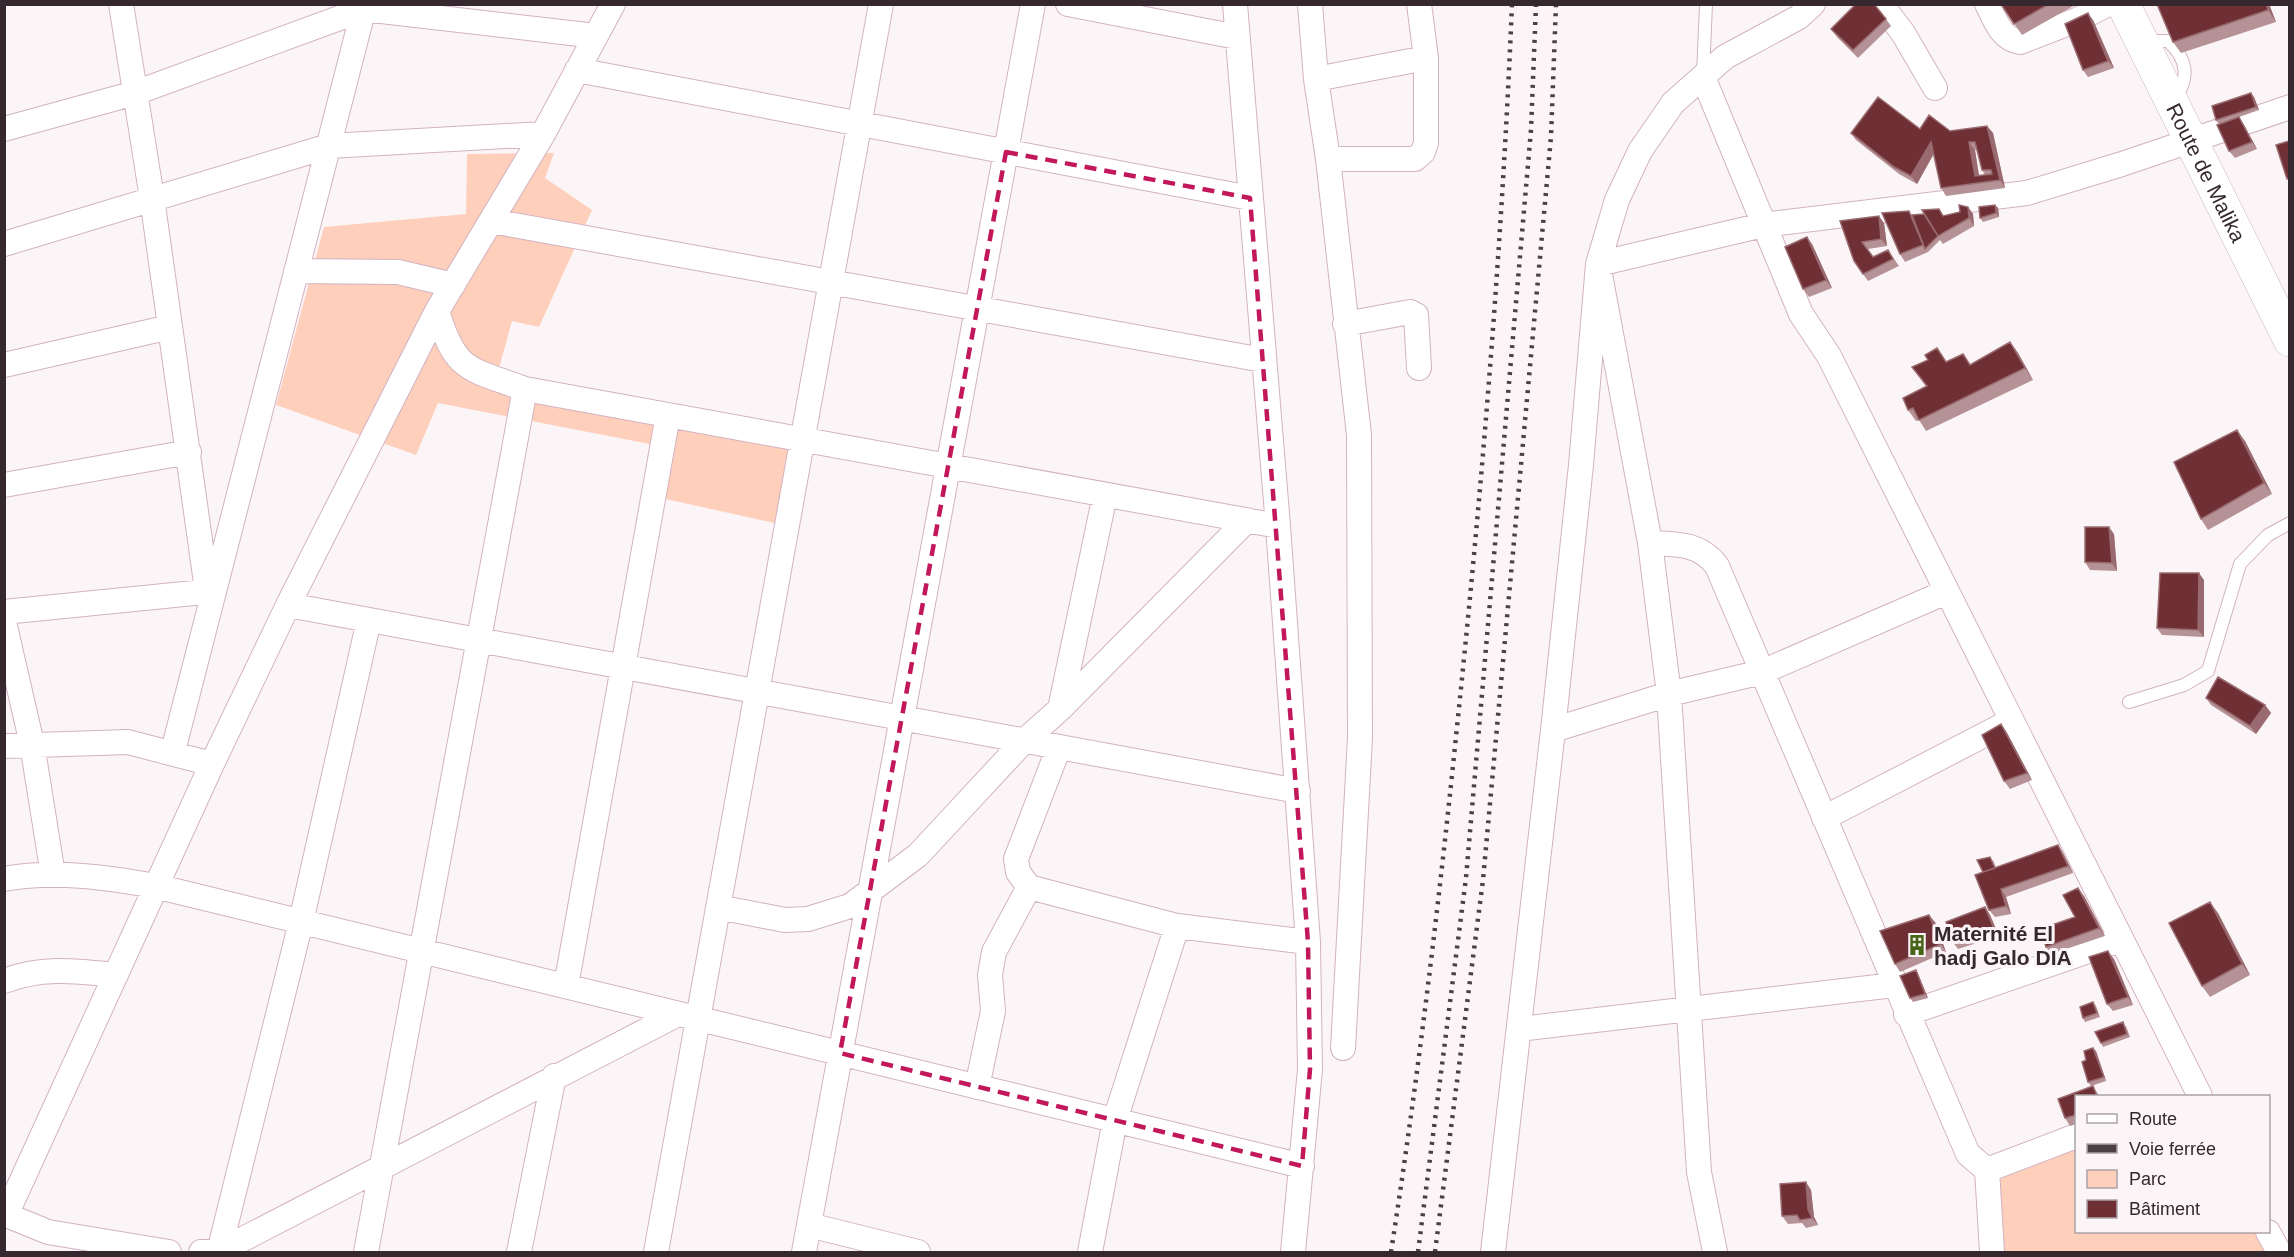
<svg xmlns="http://www.w3.org/2000/svg" width="2294" height="1257" font-family="Helvetica,sans-serif">
<rect width="100%" height="100%" fill="#fcf5f8"/>
<path fill="#fecfbb" d="M554,153L545,178L592,210L539,327L512,321L496,379L806,436L788,526L643,494L650,444L438,403L416,455L276,405L324,227L466,214L467,154Z
M2076,1147V1232H2258L2269,1252H2001L1997,1174Z"/>
<g fill="none" stroke-linecap="round" stroke-linejoin="round">
<defs>
<path id="service" d="M2145,41H2168C2188,60 2190,78 2174,100
M1703,75L1706,4
M2129,702L2184,685L2208,671L2240,564L2268,535L2290,523"/>
<path id="minor" d="M121,4L152,198L207,590
M1068,4L1237,37
M1235,4L1278,526L1308,942L1310,1069L1293,1252
M1310,4L1316,79L1328,159L1359,435L1360,738L1343,1048
M1881,4L1903,33L1935,88
M1987,4C1995,20 2001,39 2020,42L2077,20L2108,4
M577,70L1250,198
M1703,77L1801,314L1829,356L2200,1096
M1316,79L1426,58
M4,129L135,93L364,9L596,36
M1328,159H1415L1423,152L1426,143V58L1419,4
M491,221L1263,360
M4,244L329,146L543,134
M296,271L398,272L453,285
M437,311C456,373 468,368 525,389L1278,526
M1345,324L1410,312L1416,315L1419,368
M4,365L170,327
M4,485L189,452
M1650,543C1677,544 1700,543 1717,566L1968,1154L1987,1170L1992,1252
M288,605L1298,791
M4,612L214,591
M4,622L32,744L53,875
M1060,709L1105,495
M1553,730L1669,694L1762,672L1946,592
M4,746L128,742L212,764
M173,751L365,4
M1824,818L2011,721
M4,879C54,870 106,877 155,886L1302,1166
M1029,887L1177,926L1308,942
M718,907L785,920L808,919L850,906L918,855L1024,741L1060,709L1247,520
M4,981C42,966 77,971 116,975
M566,986L668,415
M1906,1014L2120,940
M1520,1029L1894,985
M977,1087L993,1011L990,975L994,952L1029,887L1018,872L1016,859L1059,747
M1987,1170L2076,1136
M4,1214L48,1232L169,1252
M6,1215L212,764L288,605L437,311L543,134L613,4
M809,1225L918,1252
M2268,1232L2279,1252
M201,1252L220,1251L678,1014
M219,1252L301,922L369,620
M366,1252L525,389
M519,1252L554,1076
M656,1252L881,4
M804,1252L1033,4
M1090,1252L1115,1120L1177,926
M1493,1252L1553,730L1581,465L1598,264L1617,200L1640,151L1673,103L1725,57L1799,17L1813,4
M1715,1252L1699,1172L1669,694L1650,543L1598,264L1763,225L2027,193L2122,164L2290,107"/>
<g id="secondary">
<path id="s1" d="M2123,4L2290,340"/>
</g>
</defs>
<use href="#service" stroke="#d3b2c1" stroke-width="14"/>
<use href="#minor" stroke="#d3b2c1" stroke-width="26"/>
<use href="#secondary" stroke="#d3b2c1" stroke-width="34"/>
<use href="#service" stroke="#fff" stroke-width="12"/>
<use href="#minor" stroke="#fff" stroke-width="24"/>
<use href="#secondary" stroke="#fff" stroke-width="33"/>
<path stroke="#4c4045" stroke-width="4.5" stroke-dasharray="3 6" stroke-linecap="butt" d="M1391,1252C1418,1078 1439,903 1457,727C1482,487 1502,246 1512,4
M1418,1252L1466,878L1531,130L1536,4
M1435,1252L1483,880L1551,137L1556,4"/>
</g>
<path fill="#b59296" fill-rule="evenodd" d="M2001,4H2077L2022,35Z
M2157,4H2269L2276,22L2181,53L2173,42Z
M1886,19L1891,26L1858,58L1837,37L1831,29Z
M2093,20L2114,68L2088,77L2083,70Z
M2254,97L2259,110L2219,124L2216,120Z
M2244,125L2257,149L2235,158L2229,151Z
M1987,126L1993,133L2005,188L1946,196L1941,188L1934,154L1917,184L1899,174L1856,140L1851,133L1920,129L1950,131ZM1977,149L1982,170L1985,175H1979L1975,150Z
M1995,205L1998,208L1999,217L1983,222L1980,218Z
M1968,207L1973,214L1974,226L1943,244L1940,240L1928,252L1905,262L1900,254L1912,215L1944,216L1960,212Z
M1840,221L1884,223L1887,246L1868,249L1873,257L1888,250L1899,266L1868,281L1854,261Z
M1812,244L1832,288L1809,297L1803,289Z
M2010,342L2018,353L2033,380L1926,431L1919,420L1916,421L1908,410L1926,386L1912,367L1946,362L1971,364Z
M2245,441L2272,494L2208,530L2201,519Z
M2114,534L2117,571L2090,570L2085,562Z
M2204,580V637L2162,635L2157,628Z
M2206,698L2265,705L2271,713L2256,734L2211,705Z
M2006,731L2032,780L2010,789L2004,781Z
M2058,845L2063,853L2073,873L2006,897L2011,914L1995,917L1989,910L1983,872L1993,860L1996,868Z
M2084,896L2105,936L2051,954L2046,947L2075,917Z
M1985,907L1990,915L1999,936L1958,949L1952,941Z
M2218,913L2250,975L2210,997L2202,986Z
M1935,922L1946,952L1900,972L1895,964Z
M2114,959L2133,1005L2113,1011L2107,1004Z
M1916,970L1918,974L1928,998L1913,1002L1910,998Z
M2093,1002L2096,1006L2100,1017L2085,1022L2083,1018Z
M2126,1026L2130,1037L2103,1047L2101,1043Z
M2096,1051L2106,1081L2091,1086L2088,1082L2086,1060Z
M2093,1086L2099,1096H2076V1124L2070,1126L2065,1118L2058,1099Z
M1811,1190L1814,1217L1818,1225L1806,1228L1802,1223L1788,1224L1782,1216Z"/>
<path fill="#996b70" d="M2266,4H2269L2276,22L2268,10Z
M2088,13L2093,20L2114,68L2108,61Z
M2251,93L2254,97L2259,110L2256,107Z
M2239,117L2244,125L2257,149L2252,142Z
M1987,126L1993,133L2005,188L2000,180Z
M1931,142L1936,149L1917,184L1911,176Z
M1969,142L1975,150L1980,183L1975,176Z
M1995,205L1998,208L1999,217L1996,213Z
M1968,207L1973,214L1974,226L1969,218Z
M1879,216L1884,223L1887,246L1881,239Z
M1807,237L1812,244L1832,288L1826,280Z
M2010,342L2018,353L2033,380L2025,368Z
M2237,430L2245,441L2272,494L2264,483Z
M2109,527L2114,534L2117,571L2112,563Z
M2199,573L2204,580V637L2198,630Z
M2265,705L2271,713L2256,734L2250,726Z
M2001,724L2006,731L2032,780L2027,773Z
M2058,845L2063,853L2073,873L2068,866Z
M2078,888L2084,896L2105,936L2099,928Z
M2001,889L2006,897L2011,914L2006,906Z
M2210,902L2218,913L2250,975L2242,964Z
M1985,907L1990,915L1999,936L1994,929Z
M1929,915L1935,922L1946,952L1941,944Z
M2108,951L2114,959L2133,1005L2128,997Z
M1916,970L1918,974L1928,998L1925,994Z
M2093,1048L2096,1051L2106,1081L2104,1077Z
M1806,1182L1811,1190L1814,1217L1818,1225L1812,1218L1808,1209Z"/>
<path fill="#6e3035" stroke="#996b70" stroke-width="1.5" fill-rule="evenodd" d="M1856,4H1874L1886,19L1853,50L1831,29Z
M2001,4H2049L2014,24Z
M2157,4H2266L2268,10L2173,42Z
M2088,13L2108,61L2083,70L2065,24Z
M2251,93L2256,107L2216,120L2212,106Z
M1878,97L1920,129L1929,115L1950,131L1987,126L2000,180L1941,188L1931,142L1911,176L1894,167L1851,133ZM1969,142H1975L1982,170H1991L1992,174L1975,176Z
M2239,117L2252,142L2229,151L2217,125Z
M2289,141V178L2287,179L2276,145Z
M1959,205L1968,207L1969,218L1938,236L1922,210L1939,209L1943,216L1960,212Z
M1995,205L1996,213L1980,218L1979,207Z
M1909,211L1923,245L1900,254L1882,213Z
M1924,214L1938,236L1925,249L1912,215Z
M1879,216L1881,239L1862,242L1873,257L1888,250L1893,259L1863,274L1854,261L1840,221Z
M1807,237L1826,280L1803,289L1785,247Z
M2010,342L2025,368L1919,420L1913,408L1908,410L1903,398L1927,386L1912,367L1928,360L1925,355L1937,348L1946,362L1963,354L1970,365Z
M2237,430L2264,483L2201,519L2174,462Z
M2085,527H2109L2112,563L2085,562Z
M2160,573H2199L2198,630L2157,628Z
M2218,677L2265,705L2250,726L2206,698Z
M2001,724L2027,773L2004,781L1982,735Z
M2058,845L2068,866L2001,889L2006,906L1989,910L1975,875Z
M1990,857L1995,868L1983,872L1977,860Z
M2078,888L2099,928L2046,947L2040,929L2075,917L2063,895Z
M2210,902L2242,964L2202,986L2169,923Z
M1985,907L1994,929L1952,941L1946,922Z
M1929,915L1941,944L1895,964L1880,931Z
M2108,951L2128,997L2107,1004L2089,957Z
M1916,970L1925,994L1910,998L1900,976Z
M2093,1002L2097,1013L2083,1018L2080,1007Z
M2123,1022L2127,1034L2101,1043L2095,1032Z
M2093,1048L2104,1077L2088,1082L2082,1062L2086,1060L2084,1051Z
M2093,1086L2097,1096H2076V1115L2065,1118L2058,1099Z
M1806,1182L1808,1209L1812,1218L1800,1220L1797,1215L1782,1216L1780,1184Z"/>
<path fill="none" stroke="#c2185b" stroke-width="4.5" stroke-dasharray="12 8" stroke-linejoin="round" d="M1006,152L1250,198L1308,942L1310,1069L1302,1166L840,1053Z"/>
<defs>
<symbol id="building-bare" viewBox="-9 -9 18 18"><path d="M-4-6H4V6H1V3H-1V6H-4ZM-2.5-4.3h1.7v1.8h-1.7ZM.8-4.3h1.7v1.8H.8ZM-2.5-1h1.7V.8h-1.7ZM.8-1h1.7V.8H.8Z" fill="#476417" stroke="#fcf5f8" stroke-width="2.5" paint-order="stroke"/></symbol>
</defs>
<g fill-rule="evenodd">
<use href="#building-bare" x="1902" y="930" width="30" height="30"/>
</g>
<g text-anchor="middle" dominant-baseline="central" stroke-width="6" stroke-linejoin="round" paint-order="stroke">
<g font-size="21" fill="#35282e" stroke="#fcf5f8">
<text stroke="none"><textPath href="#s1" startOffset="188">Route de Malika</textPath></text>
</g>
<g font-size="21" font-weight="bold" fill="#35282e" stroke="#fcf5f8" text-anchor="start">
<text x="1934" y="933">Maternité El<tspan x="1934" dy="24">hadj Galo DIA</tspan></text>
</g>
</g>
<rect width="2294" height="1257" fill="none" stroke="#35282e" stroke-width="12"/>
<rect x="2075" y="1095" width="195" height="138" fill="#fcf5f8" stroke="#aca3a7" stroke-width="1.5"/>
<rect x="2087" y="1114" width="30" height="9" fill="#ffffff" stroke="#aca3a7" stroke-width="1.5"/>
<text x="2129" y="1125" font-size="18" fill="#35282e">Route</text>
<rect x="2087" y="1144" width="30" height="9" fill="#4c4045" stroke="#aca3a7" stroke-width="1.5"/>
<text x="2129" y="1155" font-size="18" fill="#35282e">Voie ferrée</text>
<rect x="2087" y="1170" width="30" height="18" fill="#fecfbb" stroke="#aca3a7" stroke-width="1.5"/>
<text x="2129" y="1185" font-size="18" fill="#35282e">Parc</text>
<rect x="2087" y="1200" width="30" height="18" fill="#6e3035" stroke="#aca3a7" stroke-width="1.5"/>
<text x="2129" y="1215" font-size="18" fill="#35282e">Bâtiment</text>
</svg>
